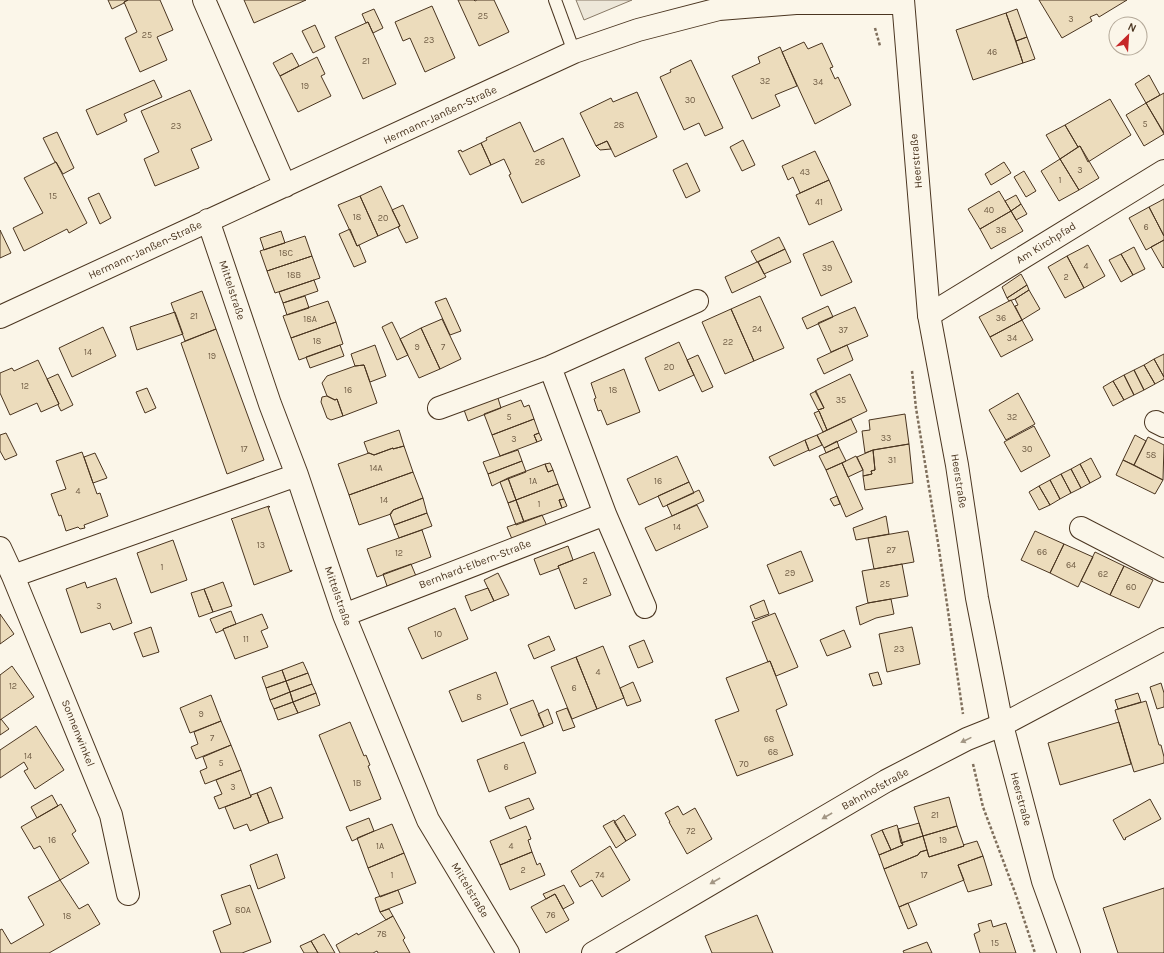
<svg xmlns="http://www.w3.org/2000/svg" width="1164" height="953" font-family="Karla,sans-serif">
<rect width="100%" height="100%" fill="#fbf6e9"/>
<path fill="#ede7d9" stroke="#887966" d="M576,0H632L584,20Z"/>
<path fill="#ecdcbc" stroke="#4a3520" d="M108,0H128L124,2V3L112,9Z
M128,0H160L173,30L157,37L167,60L140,72L125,38L137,32L124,2Z
M244,0H306L254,23Z
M458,0H474L475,1L477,0H494L509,32L479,46Z
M1039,0H1127L1099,17L1097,14L1090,17L1092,21L1062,38Z
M432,6L455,58L425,72L410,38L403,41L395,22Z
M374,9L383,28L373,33L368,22L366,23L362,14Z
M1017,9L1027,37L1016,41L1006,13Z
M1006,13L1023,63L973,80L956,30Z
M368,22L396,84L363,99L335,37Z
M315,25L325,47L313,53L302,31Z
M1027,37L1035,59L1023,63L1016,41Z
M804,42L808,49L822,43L833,67L830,68L835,79L838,77L851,105L815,124L782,52Z
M780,47L797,86L775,95L780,106L752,119L732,76L760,63L758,57Z
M292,53L299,66L280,76L273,63Z
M317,57L325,74L321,76L331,96L298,112L280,76Z
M691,60L723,128L705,136L699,123L684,130L660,77L671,72L670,70Z
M1149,75L1160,95L1146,103L1135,84Z
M154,80L162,97L124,114L127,121L97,135L86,110Z
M190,90L212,140L191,149L199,168L155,186L144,159L159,152L141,111Z
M637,92L657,137L615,157L607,141L596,146L580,113L611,98L613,102Z
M1164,93V133L1146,103Z
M1110,99L1131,135L1088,162L1080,146L1078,147L1065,125Z
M1146,103L1164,134L1144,146L1126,115Z
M520,122L534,152L563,138L580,176L522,203L509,175L511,174L504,159L491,165L481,143L487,140L486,138Z
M1065,125L1078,147L1060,159L1046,135Z
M57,132L74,168L63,174L56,162H55L43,138Z
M743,140L755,165L742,171L730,147Z
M607,141L611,149L600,150L596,146Z
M481,143L491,165L470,175L458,151L461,150L462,152Z
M1080,146L1099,178L1079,190L1060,159Z
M815,151L829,180L800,193L793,177L788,180L782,166Z
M1060,159L1079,190L1059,201L1041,171Z
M56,162L87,223L69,233L67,229L24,251L13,228L43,213L24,178Z
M1004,162L1011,173L991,185L985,174Z
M687,163L700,191L686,198L673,170Z
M1024,171L1036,191L1026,197L1014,177Z
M829,180L842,210L809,225L796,195Z
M381,186L400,226L378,236L360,196Z
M999,191L1011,211L980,229L968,209Z
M99,193L111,218L100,224L88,198Z
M1016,195L1021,204L1011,211L1005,201Z
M360,196L378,236L357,246L338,205Z
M1164,199V236L1149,207Z
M1021,204L1027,214L1016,220L1011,211Z
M403,205L418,238L406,243L398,227L400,226L392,210Z
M1149,207L1164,236V240L1146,250L1129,218Z
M1011,211L1023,231L991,249L980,229Z
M350,229L357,246L359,245L366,262L354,267L339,234Z
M0,230L11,253L0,258Z
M281,231L285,243L264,250L260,238Z
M305,236L312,256L267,271L260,251Z
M779,237L785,249L757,262L751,251Z
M1164,240V267L1163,268L1151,247Z
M833,241L852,282L821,296L803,254Z
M1088,245L1105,276L1084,288L1067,256Z
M1134,247L1145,269L1133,275L1121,254Z
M785,249L791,262L764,274L758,262Z
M1121,254L1133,275L1121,282L1109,260Z
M312,256L320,278L275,293L267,271Z
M1067,256L1084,288L1065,298L1048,267Z
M757,262H758L766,277L732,293L725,277Z
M1021,274L1027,285L1007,298L1002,287Z
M314,280L318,291L283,303L279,292Z
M1027,285L1029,290L1015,299L1009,301L1007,298Z
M1029,290L1040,309L1022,320L1015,306L1018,305L1015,299Z
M202,291L216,329L185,341L171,303Z
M305,296L309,308L287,315L283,303Z
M760,296L784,348L754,361L731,309Z
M446,298L461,331L450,335L435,302Z
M1011,300L1022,320L990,337L979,317Z
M328,301L336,322L291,338L283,316Z
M828,306L833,317L807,329L802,318Z
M855,307L868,336L831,352L818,323Z
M731,309L754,361L725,374L702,322Z
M175,312L183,334L137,350L130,327Z
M442,319L461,359L440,369L421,328Z
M1022,320L1033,340L1001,357L990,337Z
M336,322L343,344L299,360L291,338Z
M392,322L408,355L397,360L382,327Z
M103,327L116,356L72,377L59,348Z
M421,328L440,369L419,378L400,339Z
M216,329L264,460L227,474L181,343Z
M679,342L694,375L659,391L645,358Z
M340,345L344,356L310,368L306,357Z
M375,345L386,376L370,382L364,365L355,366L351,354Z
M847,345L853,360L824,374L817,359Z
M1164,354V377L1154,359Z
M698,355L713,387L702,392L687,360Z
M1154,359L1164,377V379L1155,384L1144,365Z
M38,360L59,404L41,412L37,403L10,415L0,393V373L12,368L14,371Z
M364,365L377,403L343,416L337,399L335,400L327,396L322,383L327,376L355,366Z
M1144,365L1155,384L1144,390L1134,370Z
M624,369L640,412L607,425L601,410L598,411L594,399L596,398L591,383Z
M1134,370L1144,390L1134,395L1124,375Z
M58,374L73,405L61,411L58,405L59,404L47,379Z
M850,374L867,411L827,430L819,411L818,410L824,408L815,391Z
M1124,375L1134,395L1124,400L1113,381Z
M1113,381L1124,400L1113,406L1103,387Z
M147,388L156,408L145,413L136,392Z
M816,391L824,408L818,410L810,394Z
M1018,393L1035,424L1006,440L989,410Z
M497,395L501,408L468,421L463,407Z
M327,396L335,400L337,399L343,416L331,420L327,418L321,402L322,397Z
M521,400L524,407L529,405L534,419L492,435L484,414Z
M819,411L827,430L823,432L814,413Z
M905,414L909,444L873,450L865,453L862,431L870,430L869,420Z
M534,419L539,433L534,435L537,442L500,456L492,435Z
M851,419L857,432L824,448L817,435Z
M1034,426L1050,456L1021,472L1004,442Z
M399,430L404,446L393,449V448L374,455L369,453H368L364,442Z
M6,433L17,455L5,460L0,451V435Z
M539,433L542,440L537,442L534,435Z
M817,435L822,445L809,451L805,440Z
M1135,435L1146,441L1134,465L1123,460Z
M1148,437L1164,445L1163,480L1134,465Z
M805,440L809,450L774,466L769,457Z
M837,441L839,447L826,453L824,448Z
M909,444L913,483L865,490L863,476L872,474L871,471L875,470L873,450Z
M404,446L413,472L349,495L338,464L369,453L374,455L393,448V449Z
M839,447L846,461L826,470L819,456Z
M518,450L522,461L488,474L483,462Z
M873,450L875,470L871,471L872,474L863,476V470L857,457Z
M82,452L97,494L100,493L108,516L84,525L85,528L80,529L78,527L66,531L61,515L59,516L51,494L66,489L56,461Z
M95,453L107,478L93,483L84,457Z
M677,456L689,482L639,505L627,479Z
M856,456L863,470L848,477L842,463Z
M1091,458L1101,477L1090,483L1080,464Z
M1123,460L1163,480L1155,494L1116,475Z
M522,461L526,472L500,482L492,486L488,474Z
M550,463L553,470L548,472L545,464Z
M842,463L863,509L846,517L826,470Z
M545,464L548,472L553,470L558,484L516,500L508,478Z
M1080,464L1090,483L1081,488L1071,469Z
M1071,469L1081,488L1071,493L1061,474Z
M413,472L423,498L393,510L391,514L359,525L349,495Z
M1061,474L1071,493L1060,499L1050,480Z
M508,478L516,500L508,503L500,482Z
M1050,480L1060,499L1050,505L1039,486Z
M689,482L694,493L663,507L658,496Z
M558,484L564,499L559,500L562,508L524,522L516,500Z
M1039,486L1050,505L1039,510L1029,492Z
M699,490L704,501L672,516L667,505Z
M837,496L840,504L834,506L830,499Z
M423,498L427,513L394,525L390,514L393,510Z
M564,499L567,506L562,508L559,500Z
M516,500L524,522L516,525L508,503Z
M697,505L708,527L656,551L645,528Z
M269,506L270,507H268L290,571L292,570V571L254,585L232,520L231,519Z
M427,513L432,526L399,538L394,525Z
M542,515L547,526L512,539L507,527Z
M886,516L889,534L856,540L853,528Z
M422,530L431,557L377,577L367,549Z
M908,531L914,562L874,569L868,538Z
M1035,531L1064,544L1050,573L1021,560Z
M173,540L187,580L151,593L137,553Z
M1064,544L1093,557L1078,587L1050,573Z
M568,546L573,560L558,566L559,568L540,575L534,559Z
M801,551L813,581L779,594L767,565Z
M594,552L611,595L575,609L558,566Z
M1095,552L1124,566L1110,595L1081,581Z
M411,564L416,576L387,586L383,574Z
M902,564L908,596L868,603L862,571Z
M1124,566L1153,580L1139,608L1110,595Z
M498,573L509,595L494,601L484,580Z
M116,578L132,623L113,630L110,623L81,633L66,589L85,582L87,588Z
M223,582L232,606L213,612L204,589Z
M488,588L494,601L471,611L465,596Z
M204,589L213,612L199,617L191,593Z
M891,599L894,614L876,618L860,625L856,607L868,603Z
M764,600L769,614L755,619L750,606Z
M455,608L468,639L422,659L408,628Z
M231,611L236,624L223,629V630L216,633L210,619Z
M775,613L798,667L776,676L770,661L768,662L752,622Z
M0,614L14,634L0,644Z
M262,614L268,628L261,631L268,647L235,659L223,629Z
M151,627L159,652L143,657L134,633Z
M912,627L920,664L887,672L879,634Z
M844,630L851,647L827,656L820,640Z
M549,636L555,650L534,659L528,645Z
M644,640L653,662L638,668L629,646Z
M603,646L624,698L597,709L576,657Z
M576,657L597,709L572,719L551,667Z
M770,661L787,705L776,710L793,755L737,776L715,720L739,711L726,678Z
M303,662L308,673L286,681L282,670Z
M12,666L34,697L0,720V675Z
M282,670L286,681L266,688L262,677Z
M496,672L508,704L462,722L449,691Z
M878,672L882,684L873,686L869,674Z
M308,673L312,684L290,692L286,681Z
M286,681L290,692L270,700L266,688Z
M633,682L641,701L627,706L620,688Z
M1161,683L1164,693V707L1157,709L1150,687Z
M312,684L316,693L293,702L290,692Z
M290,692L293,702L274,709L270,700Z
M316,693L320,705L298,713L293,702Z
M1138,693L1141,702L1118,709L1115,700Z
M211,695L221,721L190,733L180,708Z
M533,700L544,727L521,736L510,709Z
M1146,701L1159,745H1161L1164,757V763L1134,772L1115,710Z
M293,702L298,713L278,720L274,709Z
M567,708L575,727L563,731L556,712Z
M548,709L553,723L544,727L538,714Z
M1,719L9,729L0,735V720Z
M221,721L231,745L196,759L191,747L198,744L194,732Z
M350,722L364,756L366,755L370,765L368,766L381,799L350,811L319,735Z
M1119,722L1131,764L1060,785L1048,743Z
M36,726L64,770L35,789L24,771L28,769L24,762L0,778V750Z
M524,742L536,773L489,792L477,760Z
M231,745L241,770L205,784L200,771L207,768L203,757Z
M241,770L251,797L219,809L214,797L222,794L216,780Z
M271,787L283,818L269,823L257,793Z
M257,793L269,823L250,831L247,824L234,829L225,807L251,797V795Z
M52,795L58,806L37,818L31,807Z
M949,797L957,826L923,836L914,807Z
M529,798L534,809L510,819L505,807Z
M1150,799L1161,819L1125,838L1126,839L1124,840L1113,820Z
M61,804L76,831L72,834L89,863L60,880L40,846L34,849L21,827Z
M678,806L683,815L695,808L712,839L687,854L669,822H670L665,813Z
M624,815L636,835L626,841L614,822Z
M369,818L374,831L352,841L346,827Z
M614,820L626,841L616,848L603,826Z
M919,823L923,836L901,843L898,829Z
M392,824L404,853L368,868L357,838Z
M897,825L903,845L891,850L882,830Z
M526,826L531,839L528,840L532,852L500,865L490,841Z
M957,826L964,846L929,857L923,836Z
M882,830L891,850L879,855L871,835Z
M923,836L927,850L920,852L918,855L884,869L879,855L903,845L901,843Z
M977,841L983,856L958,865L964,880L899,907L884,869L918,855L920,852L927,850L929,857L964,846L963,845Z
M610,846L630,880L602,897L592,880L580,887L571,871Z
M532,852L537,865L540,863L545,875L510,890L500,865Z
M404,853L416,883L380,897L368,868Z
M277,854L285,878L258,889L250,865Z
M983,856L992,885L968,892L958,865Z
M60,880L79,909L88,904L100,924L49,953H0V930L2,929L11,944L44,925L28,897Z
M250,885L271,942L242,953H221L213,931L231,924L221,895Z
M564,885L574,903L563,909L555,894L546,899L543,894Z
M1164,888V953H1118L1103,908Z
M398,890L403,903L380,912L375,898Z
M555,894L569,920L546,933L531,907Z
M908,903L917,925L908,929L899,907Z
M389,909L393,916L386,920L380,912Z
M757,915L773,953H712L705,936Z
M393,916L405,938L403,940L410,953H378L377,951L373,953H340L336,945L357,933L358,935Z
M991,920L993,927L1006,923L1016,953H980L974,934L980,931L978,924Z
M324,934L335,953H318L311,941Z
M311,941L318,953H304L300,946Z
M927,942L932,953H904L903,951Z"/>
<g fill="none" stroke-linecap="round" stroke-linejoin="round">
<defs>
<path id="lane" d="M555,0L574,52"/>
<path id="street" d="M204,0L285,186
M208,220L270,404L297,475L344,615L428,820L508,953
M929,315L1164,171
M0,317L574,52L638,30L719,9L796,3H903
M550,367L605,514L645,607
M439,408L550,367L697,301
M1156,422L1164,426
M1081,528L1164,571
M0,548L13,576L111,815L128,894
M13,576L297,475
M344,615L605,514
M593,953L886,781L967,739L1002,725L1164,639"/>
<path id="secondary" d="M903,0L929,315L957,465L977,598L1002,725L1043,881L1069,953"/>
</defs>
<use href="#lane" stroke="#4a3520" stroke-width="14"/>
<use href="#street" stroke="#4a3520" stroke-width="24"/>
<use href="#secondary" stroke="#4a3520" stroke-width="24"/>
<path stroke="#7f6f5c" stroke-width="2.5" stroke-dasharray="3 2" stroke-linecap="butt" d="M875,28L880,46
M912,371L916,408L939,549L963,714
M973,764L983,807L1016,895L1035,953"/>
<use href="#lane" stroke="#fbf6e9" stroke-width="12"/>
<use href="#street" stroke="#fbf6e9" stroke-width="22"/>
<use href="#secondary" stroke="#fbf6e9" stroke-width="22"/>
</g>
<defs><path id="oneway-solid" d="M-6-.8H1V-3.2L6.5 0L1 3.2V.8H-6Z"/></defs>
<g fill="#a29684">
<use href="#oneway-solid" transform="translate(966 740) rotate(154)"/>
<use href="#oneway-solid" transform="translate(827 816) rotate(150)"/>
<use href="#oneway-solid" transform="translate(715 881) rotate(150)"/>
</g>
<g text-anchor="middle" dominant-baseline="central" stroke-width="3" stroke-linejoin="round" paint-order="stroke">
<g font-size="9" fill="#725f47">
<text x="483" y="16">25</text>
<text x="1071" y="19">3</text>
<text x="147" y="35">25</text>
<text x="429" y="40">23</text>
<text x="992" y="52">46</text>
<text x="366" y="61">21</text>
<text x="765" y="81">32</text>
<text x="818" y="82">34</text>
<text x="305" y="86">19</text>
<text x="690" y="100">30</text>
<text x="1145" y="124">5</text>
<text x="619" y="125">28</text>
<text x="176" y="126">23</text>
<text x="540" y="162">26</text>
<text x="1080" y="170">3</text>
<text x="805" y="172">43</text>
<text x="1060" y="180">1</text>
<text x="53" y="196">15</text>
<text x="819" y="202">41</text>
<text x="989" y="210">40</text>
<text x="357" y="217">18</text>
<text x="383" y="218">20</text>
<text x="1146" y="227">6</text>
<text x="1001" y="230">38</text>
<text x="286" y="253">18C</text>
<text x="1086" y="266">4</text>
<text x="827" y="268">39</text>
<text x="294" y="275">18B</text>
<text x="1066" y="277">2</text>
<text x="194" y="316">21</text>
<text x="1001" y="318">36</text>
<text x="310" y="319">18A</text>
<text x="757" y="329">24</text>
<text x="843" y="330">37</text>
<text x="1012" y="338">34</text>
<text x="317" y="341">18</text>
<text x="728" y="342">22</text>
<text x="417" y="347">9</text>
<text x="443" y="347">7</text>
<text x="88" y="352">14</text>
<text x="212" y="356">19</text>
<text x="669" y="367">20</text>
<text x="25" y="386">12</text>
<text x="348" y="390">16</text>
<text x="613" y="390">18</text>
<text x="841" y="400">35</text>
<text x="509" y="417">5</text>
<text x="1012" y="417">32</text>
<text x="886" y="438">33</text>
<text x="514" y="439">3</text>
<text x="244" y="449">17</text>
<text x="1027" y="449">30</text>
<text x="1151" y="455">58</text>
<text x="892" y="460">31</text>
<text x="376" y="468">14A</text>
<text x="533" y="481">1A</text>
<text x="658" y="481">16</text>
<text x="78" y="491">4</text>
<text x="384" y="500">14</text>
<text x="539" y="504">1</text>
<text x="677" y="527">14</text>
<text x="261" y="545">13</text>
<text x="891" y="550">27</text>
<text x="1042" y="552">66</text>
<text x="399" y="553">12</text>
<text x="1071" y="565">64</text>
<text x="162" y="567">1</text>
<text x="790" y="573">29</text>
<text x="1103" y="574">62</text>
<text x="585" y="581">2</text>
<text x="885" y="584">25</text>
<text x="1131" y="587">60</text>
<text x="99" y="606">3</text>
<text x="438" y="634">10</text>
<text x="246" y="639">11</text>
<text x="899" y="649">23</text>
<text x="598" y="672">4</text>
<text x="13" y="686">12</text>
<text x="574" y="688">6</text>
<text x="479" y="697">8</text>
<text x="201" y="714">9</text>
<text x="212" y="738">7</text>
<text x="769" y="739">68</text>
<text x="773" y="752">68</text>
<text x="28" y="756">14</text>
<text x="221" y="763">5</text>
<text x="744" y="764">70</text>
<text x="506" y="767">6</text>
<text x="357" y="783">1B</text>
<text x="233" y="787">3</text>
<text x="935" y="815">21</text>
<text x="691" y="831">72</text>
<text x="52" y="840">16</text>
<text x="943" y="840">19</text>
<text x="380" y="846">1A</text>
<text x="511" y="846">4</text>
<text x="523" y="870">2</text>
<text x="392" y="875">1</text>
<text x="600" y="875">74</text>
<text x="924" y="875">17</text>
<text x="243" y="910">80A</text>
<text x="551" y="915">76</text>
<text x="67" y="916">18</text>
<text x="382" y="934">78</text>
<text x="995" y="943">15</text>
</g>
<g font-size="11" fill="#4a3520" stroke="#fbf6e9">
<text transform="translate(440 115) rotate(-25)">Hermann-Janßen-Straße</text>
<text transform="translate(916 161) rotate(-95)">Heerstraße</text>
<text transform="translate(1046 243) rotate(-32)">Am Kirchpfad</text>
<text transform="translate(145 250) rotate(-25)">Hermann-Janßen-Straße</text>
<text transform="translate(232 290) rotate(72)">Mittelstraße</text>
<text transform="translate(959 481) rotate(81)">Heerstraße</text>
<text transform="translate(475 564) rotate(-21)">Bernhard-Elbern-Straße</text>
<text transform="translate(338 596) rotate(71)">Mittelstraße</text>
<text transform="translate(78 733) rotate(68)">Sonnenwinkel</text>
<text transform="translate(875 789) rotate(-29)">Bahnhofstraße</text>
<text transform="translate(1021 799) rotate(75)">Heerstraße</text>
<text transform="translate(470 890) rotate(59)">Mittelstraße</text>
</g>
</g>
<g transform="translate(1128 36) rotate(25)"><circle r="19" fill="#fbf6e9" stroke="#b4a999"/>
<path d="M0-3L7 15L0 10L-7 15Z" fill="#c62828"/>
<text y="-6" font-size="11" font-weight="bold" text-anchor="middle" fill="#4a3520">N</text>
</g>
</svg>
